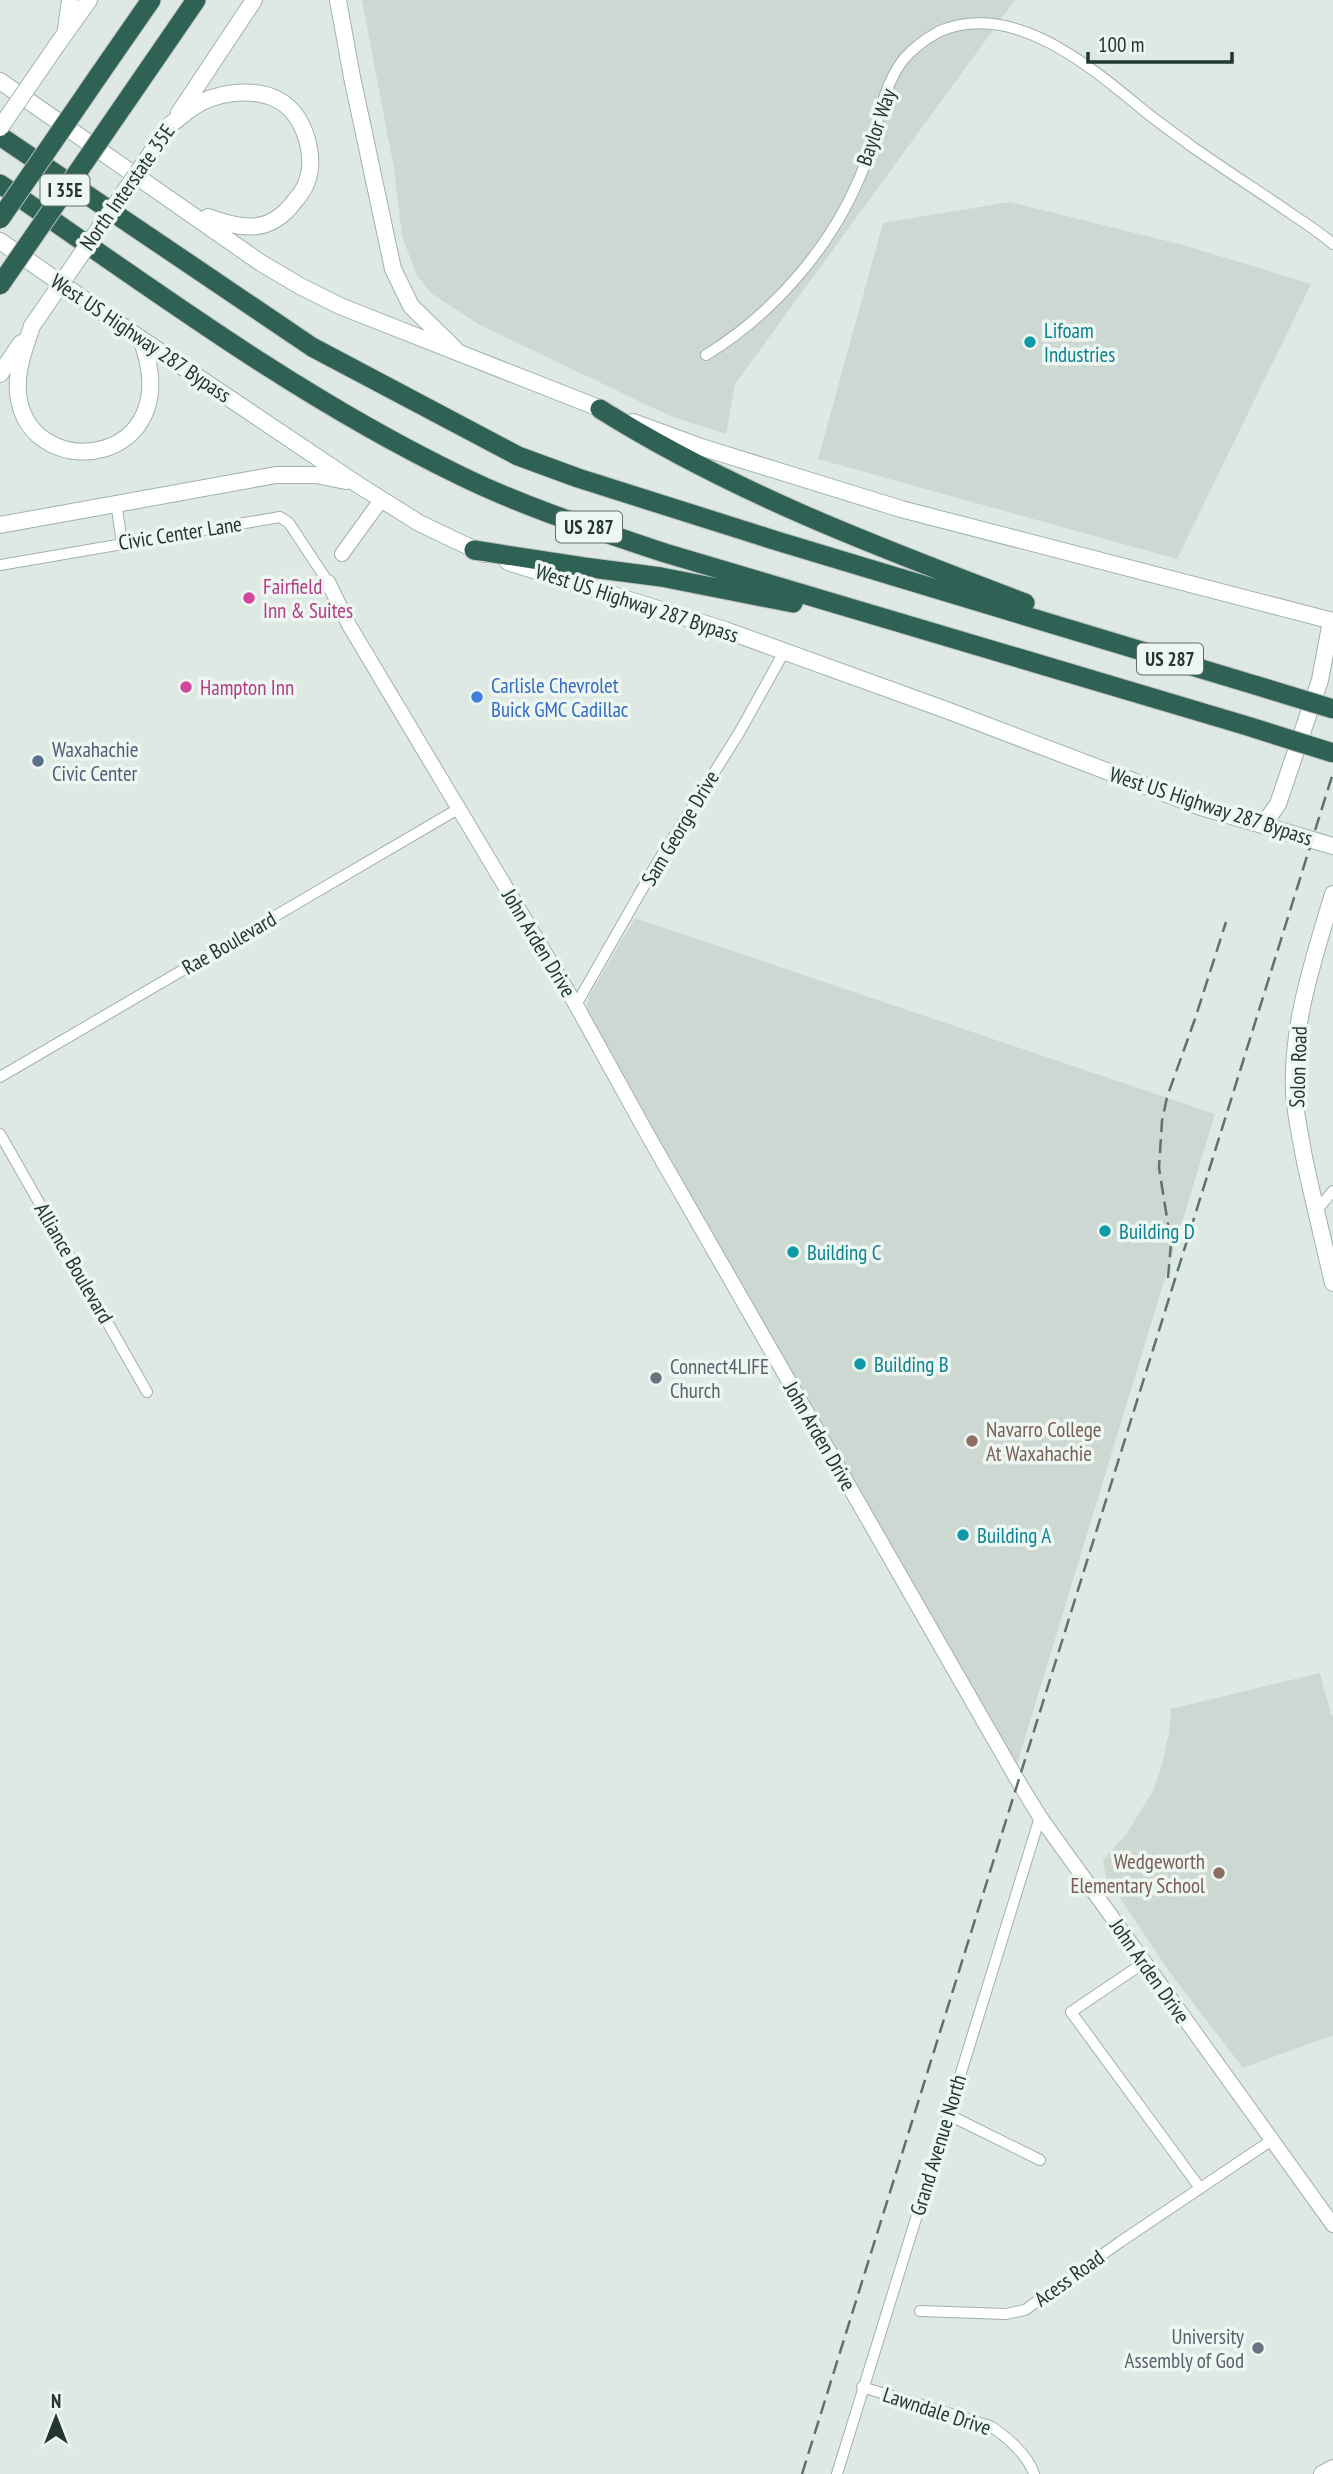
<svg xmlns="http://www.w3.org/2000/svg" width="1333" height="2474" font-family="'PT Sans Narrow',sans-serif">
<rect width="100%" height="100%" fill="#dee9e3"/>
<path fill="#cdd8d2" d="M362,0H1015L735,384L726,434L670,416L478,324L432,294L417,276L402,236L394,169Z
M1010,202L1183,245L1311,284L1177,559L818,459L883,223Z
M635,918L1215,1114L1016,1767L589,1024L587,1005L589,996Z
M1320,1673L1331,1715H1333V2035L1243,2068L1171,1974L1106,1877L1103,1860L1125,1836L1153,1791L1162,1765L1169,1733L1171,1709Z"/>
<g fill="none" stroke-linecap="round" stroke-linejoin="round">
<defs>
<path id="minor" d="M706,355C776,312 836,242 865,164C877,130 881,89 903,60C914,47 925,39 940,31C1016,0 1093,69 1147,113C1162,125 1178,136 1194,148C1224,169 1255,189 1286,210C1301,221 1319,231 1333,244
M116,502L122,543
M0,565L280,517L289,523L328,582
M576,1005L657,863L739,733L784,652
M0,1077L458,809
M0,1134L147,1392
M1316,1211L1333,1191
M1145,1962L1071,2012L1200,2188
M947,2114L1040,2160
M920,2311L1006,2314L1025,2310L1120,2242L1272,2140
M862,2387L990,2426C1006,2436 1028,2455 1034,2474
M837,2474L1040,1817"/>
<path id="tertiary" d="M342,554L381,500
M328,582L349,625L576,1005L650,1139L1018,1781L1040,1817L1333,2225"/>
<path id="secondary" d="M338,0L352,77L393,269L411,306L454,348
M66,29L70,0
M57,45L89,0
M0,81L261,263L300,286L340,306L609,412
M179,113L254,0
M171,124C181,117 191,107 202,102C225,91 258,88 280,101C305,116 317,157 306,184C304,190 299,196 294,202C270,234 242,230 208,217
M0,241L141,339L357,484L419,523L484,554
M32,326C24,350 14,375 19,400C35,485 189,465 141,339
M0,374L21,343
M633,422L701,447L901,509L1333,621
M0,525L276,475H316L346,481
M508,562L725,630L949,711L1201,807L1333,846
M1264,824L1278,804L1320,680L1331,621
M1333,894C1314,958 1291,1025 1294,1093C1295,1113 1300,1132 1303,1152C1312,1196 1323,1239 1333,1283
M1322,2474L1333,2468"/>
<path id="motorway" d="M99,75L151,0
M130,96L196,0
M0,136L312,347L518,456L578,478L777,541L1258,686
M0,184C150,287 297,397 461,476C526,508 597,530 665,553L1244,725
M600,409C732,492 880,548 1025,603
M474,550L584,567L661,577L793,603"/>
</defs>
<use href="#minor" stroke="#a2b0aa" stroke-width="12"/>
<use href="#tertiary" stroke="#a2b0aa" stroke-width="16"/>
<use href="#secondary" stroke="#9fb4ab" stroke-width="18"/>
<use href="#motorway" stroke="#bcc3c1" stroke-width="21"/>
<use href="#minor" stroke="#fff" stroke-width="10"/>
<use href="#tertiary" stroke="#fff" stroke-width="14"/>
<use href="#secondary" stroke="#fff" stroke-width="16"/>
<use href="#motorway" stroke="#2f6154" stroke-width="19"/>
<path stroke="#5b736b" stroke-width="2.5" stroke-dasharray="14 7" stroke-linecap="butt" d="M1168,1278L1171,1243L1159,1168L1162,1121L1167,1097L1195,1019L1226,922
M802,2474L1333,773"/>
<defs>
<path id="secondary-bridge" d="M0,128L57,45
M32,326L171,124"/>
<path id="motorway-bridge" d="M0,219L99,75
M0,285L130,96
M1258,686L1333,709
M1244,725L1333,753"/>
</defs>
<use href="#secondary-bridge" stroke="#9fb4ab" stroke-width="18" stroke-linecap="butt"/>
<use href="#motorway-bridge" stroke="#bcc3c1" stroke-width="21" stroke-linecap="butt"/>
<use href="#secondary-bridge" stroke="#fff" stroke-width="16"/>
<use href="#motorway-bridge" stroke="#2f6154" stroke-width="19"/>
</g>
<g fill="#0f9aa8" stroke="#eef6f2" stroke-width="2.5">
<circle cx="1030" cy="342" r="7"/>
<circle cx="1105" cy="1231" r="7"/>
<circle cx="793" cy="1252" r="7"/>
<circle cx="860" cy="1364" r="7"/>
<circle cx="963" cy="1535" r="7"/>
</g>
<g fill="#d1479c" stroke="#eef6f2" stroke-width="2.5">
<circle cx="249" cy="598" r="7"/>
<circle cx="186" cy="687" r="7"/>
</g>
<circle fill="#3f7fe0" stroke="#eef6f2" stroke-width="2.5" cx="477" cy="697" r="7"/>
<circle fill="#5c6f8a" stroke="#eef6f2" stroke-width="2.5" cx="38" cy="761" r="7"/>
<g fill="#6b7280" stroke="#eef6f2" stroke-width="2.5">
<circle cx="656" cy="1378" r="7"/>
<circle cx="1258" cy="2348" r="7"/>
</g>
<g fill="#8d6e63" stroke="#eef6f2" stroke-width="2.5">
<circle cx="972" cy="1441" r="7"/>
<circle cx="1219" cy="1873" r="7"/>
</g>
<g text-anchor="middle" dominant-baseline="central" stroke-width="7" stroke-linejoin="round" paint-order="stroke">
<g fill="#eef6f2" stroke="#5e706a" stroke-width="2">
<rect x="40.5" y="174.5" width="49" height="31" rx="5"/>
<rect x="556" y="511.5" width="66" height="31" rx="5"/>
<rect x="1137" y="643.5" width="66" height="31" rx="5"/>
</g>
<g font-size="19" font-weight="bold" fill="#213730">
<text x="65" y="190">I 35E</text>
<text x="589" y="527">US 287</text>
<text x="1170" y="659">US 287</text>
</g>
<g font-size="21" fill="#213730" stroke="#eef6f2">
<text transform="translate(876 127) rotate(-71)">Baylor Way</text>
<text transform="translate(127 187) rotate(-55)">North Interstate 35E</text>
<text transform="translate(141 338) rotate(34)">West US Highway 287 Bypass</text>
<text transform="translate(180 533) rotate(-9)">Civic Center Lane</text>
<text transform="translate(637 603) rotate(18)">West US Highway 287 Bypass</text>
<text transform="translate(1211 806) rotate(18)">West US Highway 287 Bypass</text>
<text transform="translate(680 828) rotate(-59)">Sam George Drive</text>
<text transform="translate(229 943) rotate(-30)">Rae Boulevard</text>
<text transform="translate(539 943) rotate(59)">John Arden Drive</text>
<text transform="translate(1298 1067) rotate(-88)">Solon Road</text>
<text transform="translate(74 1263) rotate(60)">Alliance Boulevard</text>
<text transform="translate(820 1436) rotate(60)">John Arden Drive</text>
<text transform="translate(1150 1971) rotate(55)">John Arden Drive</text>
<text transform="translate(938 2145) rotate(-73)">Grand Avenue North</text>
<text transform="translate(1069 2278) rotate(-36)">Acess Road</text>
<text transform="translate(937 2411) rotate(18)">Lawndale Drive</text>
</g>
<g font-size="21" fill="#0d838f" stroke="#eef6f2" text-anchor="start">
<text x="1044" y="330">Lifoam<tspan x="1044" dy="24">Industries</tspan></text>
<text x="1119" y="1231">Building D</text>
<text x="807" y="1252">Building C</text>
<text x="874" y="1364">Building B</text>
<text x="977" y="1535">Building A</text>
</g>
<g font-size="21" fill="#b23c85" stroke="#eef6f2" text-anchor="start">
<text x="263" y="586">Fairfield<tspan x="263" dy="24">Inn &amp; Suites</tspan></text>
<text x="200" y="687">Hampton Inn</text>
</g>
<g font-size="21" fill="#366cbe" stroke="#eef6f2" text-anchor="start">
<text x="491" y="685">Carlisle Chevrolet<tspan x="491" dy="24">Buick GMC Cadillac</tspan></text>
</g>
<g font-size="21" fill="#4e5e75" stroke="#eef6f2" text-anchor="start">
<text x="52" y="749">Waxahachie<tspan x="52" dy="24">Civic Center</tspan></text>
</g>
<g font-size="21" fill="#5b616d" stroke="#eef6f2" text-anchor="start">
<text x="670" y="1366">Connect4LIFE<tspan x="670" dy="24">Church</tspan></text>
<text x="1244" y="2336" text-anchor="end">University<tspan x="1244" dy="24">Assembly of God</tspan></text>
</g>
<g font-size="21" fill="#785e54" stroke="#eef6f2" text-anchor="start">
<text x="986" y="1429">Navarro College<tspan x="986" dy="24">At Waxahachie</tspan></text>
<text x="1205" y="1861" text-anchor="end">Wedgeworth<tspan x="1205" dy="24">Elementary School</tspan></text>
</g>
</g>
<g transform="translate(56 2418)" stroke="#eef6f2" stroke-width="5" paint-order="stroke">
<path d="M0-5L12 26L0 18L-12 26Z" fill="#213730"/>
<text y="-10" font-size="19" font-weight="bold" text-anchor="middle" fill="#213730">N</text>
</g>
<path d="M1088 52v10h144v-10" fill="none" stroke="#213730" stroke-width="3.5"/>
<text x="1098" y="52" font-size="21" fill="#213730" stroke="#eef6f2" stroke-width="5" paint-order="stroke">100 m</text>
</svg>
